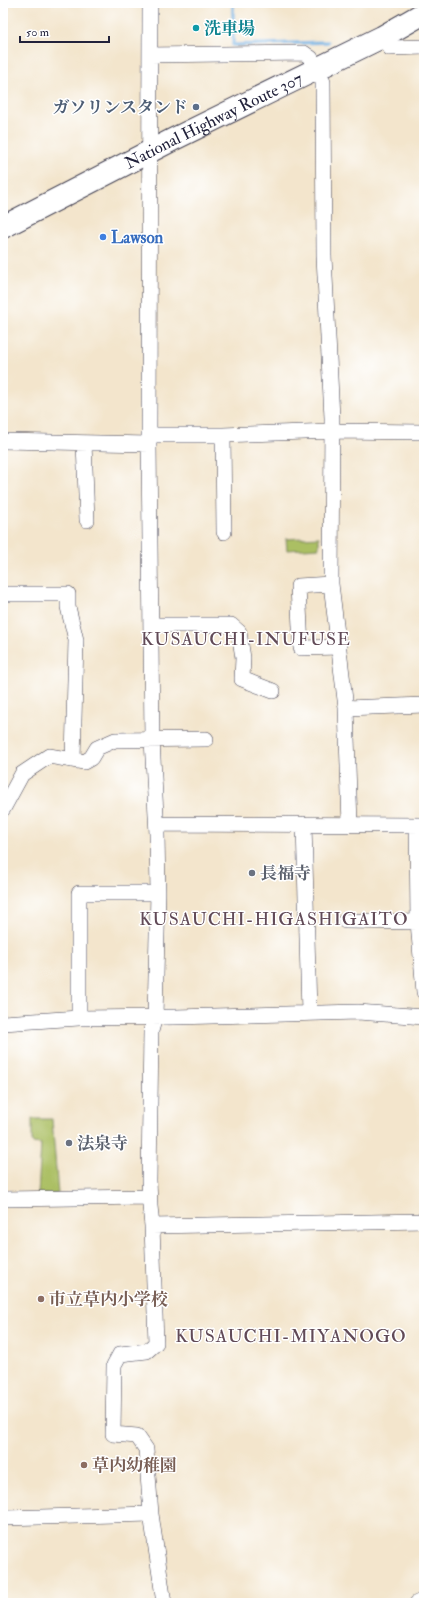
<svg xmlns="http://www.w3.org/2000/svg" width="427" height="1606" font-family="'IM FELL Double Pica','Noto Serif JP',serif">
<rect width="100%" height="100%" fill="#fff"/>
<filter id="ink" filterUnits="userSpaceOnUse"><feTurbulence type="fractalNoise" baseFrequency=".025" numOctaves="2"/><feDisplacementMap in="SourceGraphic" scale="8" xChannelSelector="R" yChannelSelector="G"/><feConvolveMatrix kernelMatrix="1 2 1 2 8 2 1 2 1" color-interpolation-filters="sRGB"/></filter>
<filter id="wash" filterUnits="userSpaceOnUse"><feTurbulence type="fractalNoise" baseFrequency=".012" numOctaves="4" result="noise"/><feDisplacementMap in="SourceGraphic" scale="16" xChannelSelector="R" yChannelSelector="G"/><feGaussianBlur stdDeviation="0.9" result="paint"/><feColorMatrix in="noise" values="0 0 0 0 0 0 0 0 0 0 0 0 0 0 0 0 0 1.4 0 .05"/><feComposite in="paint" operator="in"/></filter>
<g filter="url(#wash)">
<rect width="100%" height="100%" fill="#f3e5cc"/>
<path fill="#abbf63" stroke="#66704f" d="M319,537V548L287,550L286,539Z
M32,1119H52L58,1194L38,1195L41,1144L32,1143Z"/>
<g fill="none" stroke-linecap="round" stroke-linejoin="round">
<path stroke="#6dade0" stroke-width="3.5" d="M233,3V45L328,42"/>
</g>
</g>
<g filter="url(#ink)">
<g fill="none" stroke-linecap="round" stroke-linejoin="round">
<defs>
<path id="minor" d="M150,3L149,444L152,739L157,834L158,893L155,1017L151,1031L149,1180L150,1206L152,1226L156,1343L147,1351L120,1354L114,1365L113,1434L137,1436L146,1449L151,1514L164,1603
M382,37L390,48L424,47
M150,55L304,53L311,58L323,82L324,256L332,418L331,584L346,708L350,824
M149,435H223L332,431L424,432
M223,435L224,532
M3,441L149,444
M84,443L87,520
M331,584L298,586L301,648L339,647
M3,594H68V607L76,640L73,760
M151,625H231L239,632L243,658L242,679L273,691
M346,708L424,705
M3,809L22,774L49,756L84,762L91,758L97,748L115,740L206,739
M157,824L424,825
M304,824L309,1013
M417,825L418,922L424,992
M345,921L418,922
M79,1018V893H158
M3,1023L79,1018L175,1017L358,1012L424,1017
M3,1199L149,1197
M152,1226L424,1221
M3,1518L151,1514
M417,1603L424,1600"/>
<g id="highway">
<path id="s1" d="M3,227L174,139L382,37L424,13"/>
</g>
</defs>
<use href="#minor" stroke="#413f51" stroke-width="16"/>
<use href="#highway" stroke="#413f51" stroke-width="24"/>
<use href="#minor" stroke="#fff" stroke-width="15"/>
<use href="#highway" stroke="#fff" stroke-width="22"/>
</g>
</g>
<circle fill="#0f9aa8" stroke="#fff" stroke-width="1.5" cx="196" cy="28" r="4"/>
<circle fill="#5c6f8a" stroke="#fff" stroke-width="1.5" cx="196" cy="107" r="4"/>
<circle fill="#3f7fe0" stroke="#fff" stroke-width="1.5" cx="103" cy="237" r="4"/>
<g fill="#6b7280" stroke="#fff" stroke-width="1.5">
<circle cx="252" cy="873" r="4"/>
<circle cx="69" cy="1143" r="4"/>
</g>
<g fill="#8d6e63" stroke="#fff" stroke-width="1.5">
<circle cx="41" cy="1299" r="4"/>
<circle cx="84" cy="1465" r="4"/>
</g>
<g text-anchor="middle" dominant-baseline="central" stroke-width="3" stroke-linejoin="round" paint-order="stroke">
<g font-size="17" font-weight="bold" fill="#0d838f" stroke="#fff" text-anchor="start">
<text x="204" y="28">洗車場</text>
</g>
<g font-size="17" font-weight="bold" fill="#4e5e75" stroke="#fff" text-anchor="end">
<text x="188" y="107">ガソリンスタンド</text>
</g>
<g font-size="17" fill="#22223b" stroke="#fff">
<text stroke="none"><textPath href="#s1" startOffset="236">National Highway Route 307</textPath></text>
</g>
<g font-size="17" font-weight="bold" fill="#366cbe" stroke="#fff" text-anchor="start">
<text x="111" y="237">Lawson</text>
</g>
<g font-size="17" font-weight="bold" fill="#5b616d" stroke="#fff" text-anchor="start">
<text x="260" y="873">長福寺</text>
<text x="77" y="1143">法泉寺</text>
</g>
<g font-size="17" font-weight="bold" fill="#785e54" stroke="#fff" text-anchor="start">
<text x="49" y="1299">市立草内小学校</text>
<text x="92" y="1465">草内幼稚園</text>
</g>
<g font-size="18" letter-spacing="1" fill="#614a57" stroke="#fff">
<text x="246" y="639">KUSAUCHI-INUFUSE</text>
<text x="274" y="919">KUSAUCHI-HIGASHIGAITO</text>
<text x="291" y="1336">KUSAUCHI-MIYANOGO</text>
</g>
</g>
<rect width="427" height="1606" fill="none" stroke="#fff" stroke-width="16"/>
<path d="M20 36v6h89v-6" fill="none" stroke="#22223b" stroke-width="2"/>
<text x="26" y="36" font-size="12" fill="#22223b" stroke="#ffffff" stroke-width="3" paint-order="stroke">50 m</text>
</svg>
